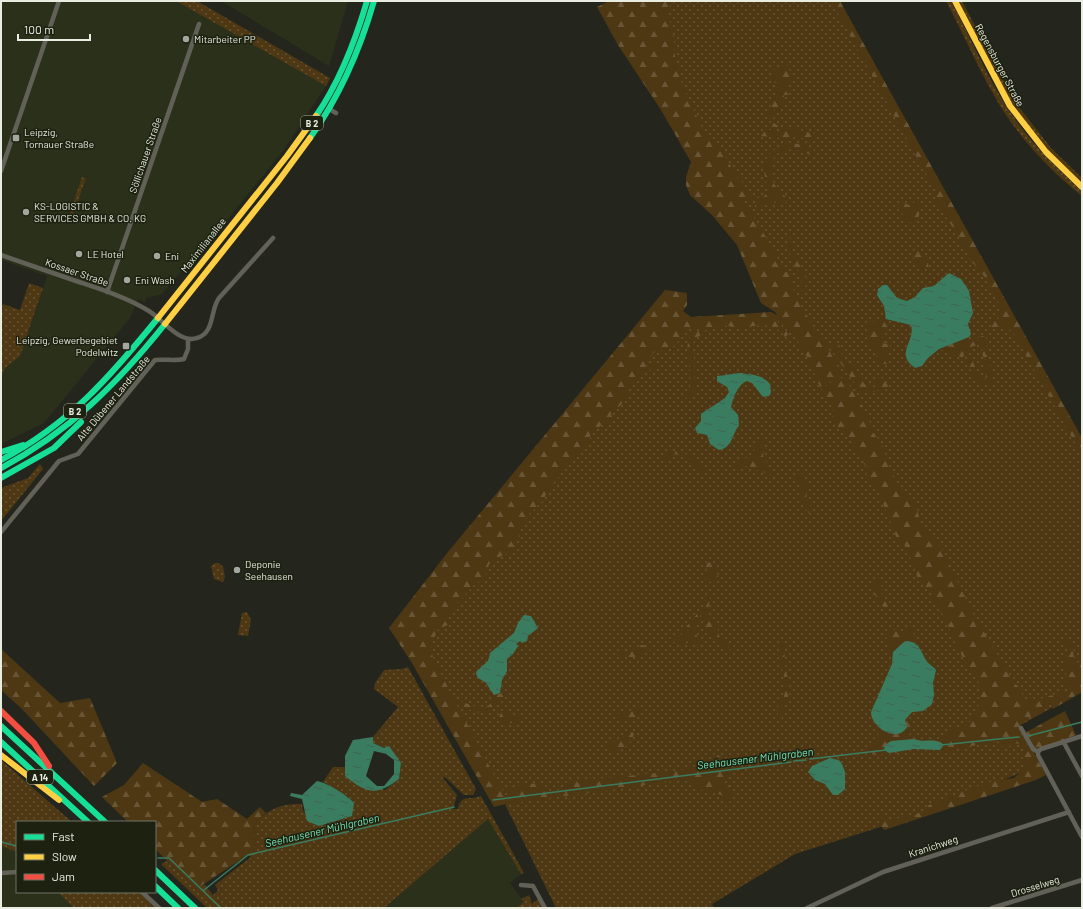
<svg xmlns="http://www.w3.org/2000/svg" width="1083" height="909" font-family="Barlow,sans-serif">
<defs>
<pattern id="grass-dots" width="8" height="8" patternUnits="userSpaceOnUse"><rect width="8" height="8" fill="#4e3813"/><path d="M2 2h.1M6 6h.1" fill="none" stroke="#685535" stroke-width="1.8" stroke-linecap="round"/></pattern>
<pattern id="forest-firs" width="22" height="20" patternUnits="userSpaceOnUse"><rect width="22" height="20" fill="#4e3813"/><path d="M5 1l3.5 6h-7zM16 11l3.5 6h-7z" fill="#685535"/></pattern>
<pattern id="water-ripples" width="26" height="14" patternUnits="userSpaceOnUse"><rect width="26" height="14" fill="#3a7c60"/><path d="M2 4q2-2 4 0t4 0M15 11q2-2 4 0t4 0" fill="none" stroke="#406252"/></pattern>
</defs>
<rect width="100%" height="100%" fill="#24261e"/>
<path fill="#2b301b" d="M1,1H176L326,86L283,151L227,220H224L162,294L146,298L145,303L138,299L130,318L44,423L1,444V332L29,331L47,276L1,260Z
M221,1H348L329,66Z
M488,819L521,874L510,883L524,902L516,908H384Z
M1,846L17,852V892H145L162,908H1Z"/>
<path fill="url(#grass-dots)" d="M176,1H197L330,78L326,86Z
M620,1H835L1082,445V691L1019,726L1035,767L915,816L795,854L712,904L714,908H556L498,790L420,639L674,321L786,314Z
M946,1H951C968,32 982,66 1000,96C1021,132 1050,163 1082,191V196C1051,171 1024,143 1002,109C981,75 965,37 946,1Z
M957,1H962L1015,102L1051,148L1082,178V183L1055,159L1012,105Z
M82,177L86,178L70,223L67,222Z
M29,283L43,288L20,356L5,368L1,377V311L3,304L20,310Z
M40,464L43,469L1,521V488L28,478Z
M215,563H219L223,567L225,577L223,582L214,579L211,566Z
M247,612L251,620L248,636L238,635L242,613Z
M408,667L476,789L473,795H464L446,778L442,777L457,795L453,809H458C461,793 469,801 481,796L524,873L521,874L488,819L384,908H207L161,864L167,861L196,889L204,884L213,895L218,890L215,885L251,857L248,854L256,844L254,823C272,808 279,804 302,804L303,811L319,826L345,818L354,803L347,796L323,782L333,767H345V776L385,790L399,779L401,763L384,748L373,743V737L398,707L374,689L375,683L384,670L402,669Z
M1,760L72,822H17V852L1,846Z
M58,892H139L155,908H74Z
M529,895L532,904L538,899L543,908H516L524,902L521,899Z"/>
<path fill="url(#forest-firs)" d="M609,1H672L668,12L674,38L675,56L683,87L706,136H711L722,150L737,178L739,177C744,182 744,191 750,197C776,203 764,182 764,168C764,151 784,142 799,144C804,145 808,148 814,149L812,156C790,142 763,151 773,181C776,190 783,193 788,200L784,204L771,202L770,205L767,204L755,208V205L762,201H752L748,198L743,199L777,256L780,267L791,275L792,286L796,293L798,300L813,326L824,340L842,376L820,387L807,357L795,337L775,312L761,303L737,245L712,215L690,195L686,185V177L691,162L661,110L618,45L597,7Z
M831,1H840L1082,438V455L1012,331L1001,325L989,330V328L993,325V319H998L1001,308L984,276L971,261L956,232L939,207L934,203L937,194Z
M783,63C787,65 790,70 791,74H793L795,78L787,82L789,84L788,95H784C786,103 780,106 774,110V118H769L767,117V112L774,101L779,84L778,82L773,83L771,79V72L774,69H778Z
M771,123H774L778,126L776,130L778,132L786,127L815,134L812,140L796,137L788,139L761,136L766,130H773Z
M915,200L921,203C919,211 921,225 908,222L899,210L900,206L904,203L909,205L913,204Z
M790,235C791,240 791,245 792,250C796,262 816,279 801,292L799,289L802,280L801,276C796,266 782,246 790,235Z
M917,249H920C925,253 930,262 928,269L919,267L914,262L915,251Z
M665,290L687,293V305L683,311L691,317L771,312L775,314L778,322L789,334L785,337C773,319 755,327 738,328C733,328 728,325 723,326C717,326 713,329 708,330C703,331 696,326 690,329C683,333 680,341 674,346C667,350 661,351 654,352L645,366H650L652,364L656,366V369L650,370L631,384L626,400L611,414L613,421L611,424L604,426L602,424L590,436L589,448L581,451L574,457L572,461L562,469L557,481L547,490L544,500C536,507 527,516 521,526C519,530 521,534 519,538C516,543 514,546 512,552L501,556L489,564L486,576L472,587L447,616L448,625L438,629L430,648L433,657L455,702L458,700L473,706L485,708L493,702V695L505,693C505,698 502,701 499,704C482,719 475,711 457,705L509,803L494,807L412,663L389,628L448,552Z
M884,321L887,327L882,338L887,339L884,344L890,343V350L886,353L888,358L886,364H876L877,352L868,346L866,322Z
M695,331H705V333L695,338L693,344L696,390L692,396L686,398L684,397C701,373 676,347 695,331Z
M980,336L986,337L987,357L992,370L991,383H987L981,344L970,347L963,356L967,360L973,361C973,365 982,380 984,384L983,387C972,379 968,352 950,355L943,350H936L957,339L972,342Z
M830,343L839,345L845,361L854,365C860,376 860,385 874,388L877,380L882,378L889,386L871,393L860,391L829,346Z
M844,377C852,388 872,420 873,433C885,445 884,451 889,466C895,481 904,493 917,503L918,514L924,529L945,553L948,565L958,582L972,612L1015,684C1024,690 1020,694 1025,701L1045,698L1049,704V707L1020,722V745L1016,743L1006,748L1002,747L999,742L996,741L984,746L982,743C978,743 976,746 972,746C963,747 953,749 945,754L935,750L938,739H941L952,728L959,731L971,721V715L979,705L980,686L976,677L969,669L953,639L947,623L936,605H933L932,594L919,581L906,547L898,541L878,491L865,472L866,467L852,444L851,440L845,431L832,423L830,420L835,413L828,399L824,400L820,393L823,387Z
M760,441L765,442L763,456L772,471L770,475L747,466L738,469L736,465L738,462L750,456Z
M672,451C685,451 708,463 704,478L702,477L699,468L692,465L691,459L683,455L672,454L663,463L664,456Z
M801,470L807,486L806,500L811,507L810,514C802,508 799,495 801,486L796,477L797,471Z
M710,562L714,564L718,577L716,581L710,582L705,578L707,572L705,564Z
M878,579L883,588L882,593L888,607L885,608C877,603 874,592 872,583Z
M708,595L710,597L708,612L711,618L717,624L719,636L725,640L732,653C722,651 712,638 706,629L707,625L700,616Z
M697,614L699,619L694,627L699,643H684L681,645L668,639L682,636V632Z
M907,627L912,629L916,641L908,646L894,672L890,666L891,657L886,636L891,629L901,632Z
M1066,637L1069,644L1075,648L1073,651L1074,658L1078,663L1080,661L1079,655L1082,653V692L1053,709L1047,698L1049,696L1066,692L1073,687L1065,686L1066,673L1064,662L1067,650L1064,638Z
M784,644L785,665L790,689L782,718L778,717V704L783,700C788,685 783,675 780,660C779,655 781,650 781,645Z
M642,645L652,647L653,649L634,657H624L620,654L623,651L632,652L635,648Z
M1,649L60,703L90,698L117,763L94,786L22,709L1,690Z
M648,707L634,721H625L617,717V714Z
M503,709L512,716L520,717L521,720L514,723H499L498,719Z
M1065,711L1076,735L1033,751L1046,775L1036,780L884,830L879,823L882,817L889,820L915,815L925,810L929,805L964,791L990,782L1014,778L1024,769L1022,760L1024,750L1020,745L1021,735Z
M910,718L911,732L897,753L873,755L868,749L876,739L880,730L900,728Z
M627,731L634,733C633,743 617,757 607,750V745L622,737Z
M715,754L731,761L733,767L730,777L723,781L733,789L729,804L726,806L724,796C716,793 709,792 701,790C694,788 691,782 683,780L513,803L505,789L517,785L541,783L546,791L570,789L566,782L677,771L710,762L711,758Z
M143,763L202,802L217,799L247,819L260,807L266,813L254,823L256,844L251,853L196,889L155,849V822H128L102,797L124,785Z"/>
<path fill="url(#water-ripples)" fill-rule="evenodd" d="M949,273L961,279L969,291L973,313L968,324L971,334L969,337L939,349L928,358L922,366L915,368C894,353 916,342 911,325L886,319L884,306L877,295L878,289L883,285H887L897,298L907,301L915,297L923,288L934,286Z
M740,373C752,375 761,374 770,384L771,392L769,396L763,397L752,383L747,381C738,384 733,398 731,407L738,415L739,425C732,435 732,448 719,450L710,444L707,435L697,433L695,428L701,421V414L725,398L729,392L727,387L717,381V376Z
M524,615L531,616L538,628L528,636L527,641L522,643L520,641L516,644L518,646L513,654L507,659V671L502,680L500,693L494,695L486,683L477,677L476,672L488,661L490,653L514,633L518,623Z
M905,641C919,641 920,650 926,660C928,664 933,666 936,670L933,683L934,695L932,704L923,711L912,712L905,720L907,727C897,744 871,727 871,712L892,664L893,652Z
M373,737V743L384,748L389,746L401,763L399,779C377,796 367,794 345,776V756L353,740ZM374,751L386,754L394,760V774L384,786H377L366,776Z
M914,739C925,743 932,738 942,743L943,746L940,750L914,749L889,753L884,750L885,745L891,741Z
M830,758L839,760L842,764L845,772V789L838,795H833L825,784L815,780L808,772L812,766Z
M317,781C328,783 347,795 354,803L352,816L319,826L307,821L302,799L290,796L291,793L302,795Z"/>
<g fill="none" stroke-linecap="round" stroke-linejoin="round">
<path stroke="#3a7c60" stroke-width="1.5" d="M1028,736L1082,722
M941,745L1019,737
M810,759L886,750
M794,761L806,760
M493,800L791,762
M1,842L17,846
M158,858H169L221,908
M204,890L248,855L454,807"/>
<path stroke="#626158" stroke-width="4.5" d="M331,110L336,113
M1,171L59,1
M1,255C27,264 53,273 79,282C103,290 128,298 149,311C163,320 180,344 197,338C215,333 210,310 219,298L273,238
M107,292L199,24
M1,532L59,461L78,454L155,360C165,359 175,361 184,359L188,349V340
M1021,728L1033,749L1038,752V755L1082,837
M1063,741L1082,776
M1038,752L1041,749L1082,736
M1,873L17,872
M521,885L533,886L545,908
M142,892L159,908
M807,908L883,872L1069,812
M992,908L1082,880"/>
<path stroke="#16e098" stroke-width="6" d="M316,116C340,81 355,42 367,1
M310,138C340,96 360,50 374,1
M1,452L23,445
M1,460C69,424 110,377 158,318
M1,468C69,432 117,384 165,324
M1,478L54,448L81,422
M1,726L105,822
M1,742L88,822
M155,870L195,908
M155,886L178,908"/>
<path stroke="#ffcf43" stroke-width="6" d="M955,1L1010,106L1046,152L1082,187
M158,318L287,156L316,116
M165,324L277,183L310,138
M1,755L59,800"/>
<path stroke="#f24e42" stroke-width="6" d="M1,711L34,743L49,766"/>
</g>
<g fill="#a4a79d" stroke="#1c2110" stroke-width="1.5">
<circle cx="186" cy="39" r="4"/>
<rect x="12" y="134" width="8" height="8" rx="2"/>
<circle cx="26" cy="212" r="4"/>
<circle cx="79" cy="254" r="4"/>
<circle cx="157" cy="256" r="4"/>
<circle cx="127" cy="280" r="4"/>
<rect x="122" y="342" width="8" height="8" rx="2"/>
<circle cx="237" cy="570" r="4"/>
</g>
<g text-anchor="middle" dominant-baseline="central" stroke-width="3" stroke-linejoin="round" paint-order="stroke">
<g fill="#1c2110" stroke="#acafa2" stroke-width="1">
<rect x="301" y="116" width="22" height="14" rx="3"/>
<rect x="64" y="404" width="22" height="14" rx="3"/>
<rect x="27" y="770" width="26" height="14" rx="3"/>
</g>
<g font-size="9" font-weight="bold" fill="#e9ece1">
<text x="312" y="123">B 2</text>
<text x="75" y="411">B 2</text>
<text x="40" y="777">A 14</text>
</g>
<g font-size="10" fill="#e9ece1" stroke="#1c2110" text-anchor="start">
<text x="194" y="39">Mitarbeiter PP</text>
<text x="24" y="132">Leipzig,<tspan x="24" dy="12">Tornauer Straße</tspan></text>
<text x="34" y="206">KS-LOGISTIC &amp;<tspan x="34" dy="12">SERVICES GMBH &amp; CO. KG</tspan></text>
<text x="87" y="254">LE Hotel</text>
<text x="165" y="256">Eni</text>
<text x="135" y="280">Eni Wash</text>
<text x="118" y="340" text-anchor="end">Leipzig, Gewerbegebiet<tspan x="118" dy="12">Podelwitz</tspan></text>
<text x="245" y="564">Deponie<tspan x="245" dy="12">Seehausen</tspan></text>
</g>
<g font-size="10" fill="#e9ece1" stroke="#1c2110">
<text transform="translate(1000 65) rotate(62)">Regensburger Straße</text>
<text transform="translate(145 155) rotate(-71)">Söllichauer Straße</text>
<text transform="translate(203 245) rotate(-52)">Maximilianallee</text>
<text transform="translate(77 272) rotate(19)">Kossaer Straße</text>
<text transform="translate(113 398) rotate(-50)">Alte Dübener Landstraße</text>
<text transform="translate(933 846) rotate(-18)">Kranichweg</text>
<text transform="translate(1035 886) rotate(-17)">Drosselweg</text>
</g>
<g font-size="11" font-style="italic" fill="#77e0b3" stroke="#1c2110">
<text transform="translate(755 758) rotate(-7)">Seehausener Mühlgraben</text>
<text transform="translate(322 830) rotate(-13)">Seehausener Mühlgraben</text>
</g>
</g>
<rect width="1083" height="909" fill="none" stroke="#e9ece1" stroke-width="4"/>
<rect x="16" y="821" width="140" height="72" fill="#1c2110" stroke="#6e7264"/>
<rect x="24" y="834" width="20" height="6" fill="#16e098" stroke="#6e7264"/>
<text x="52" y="841" font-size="12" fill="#e9ece1">Fast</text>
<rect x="24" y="854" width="20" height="6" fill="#ffcf43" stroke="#6e7264"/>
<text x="52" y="861" font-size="12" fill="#e9ece1">Slow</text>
<rect x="24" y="874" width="20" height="6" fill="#f24e42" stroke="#6e7264"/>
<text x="52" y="881" font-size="12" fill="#e9ece1">Jam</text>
<path d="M18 34v6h72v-6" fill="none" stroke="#e9ece1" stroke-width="2"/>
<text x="24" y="34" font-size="12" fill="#e9ece1" stroke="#1c2110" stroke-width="3" paint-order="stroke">100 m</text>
</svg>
